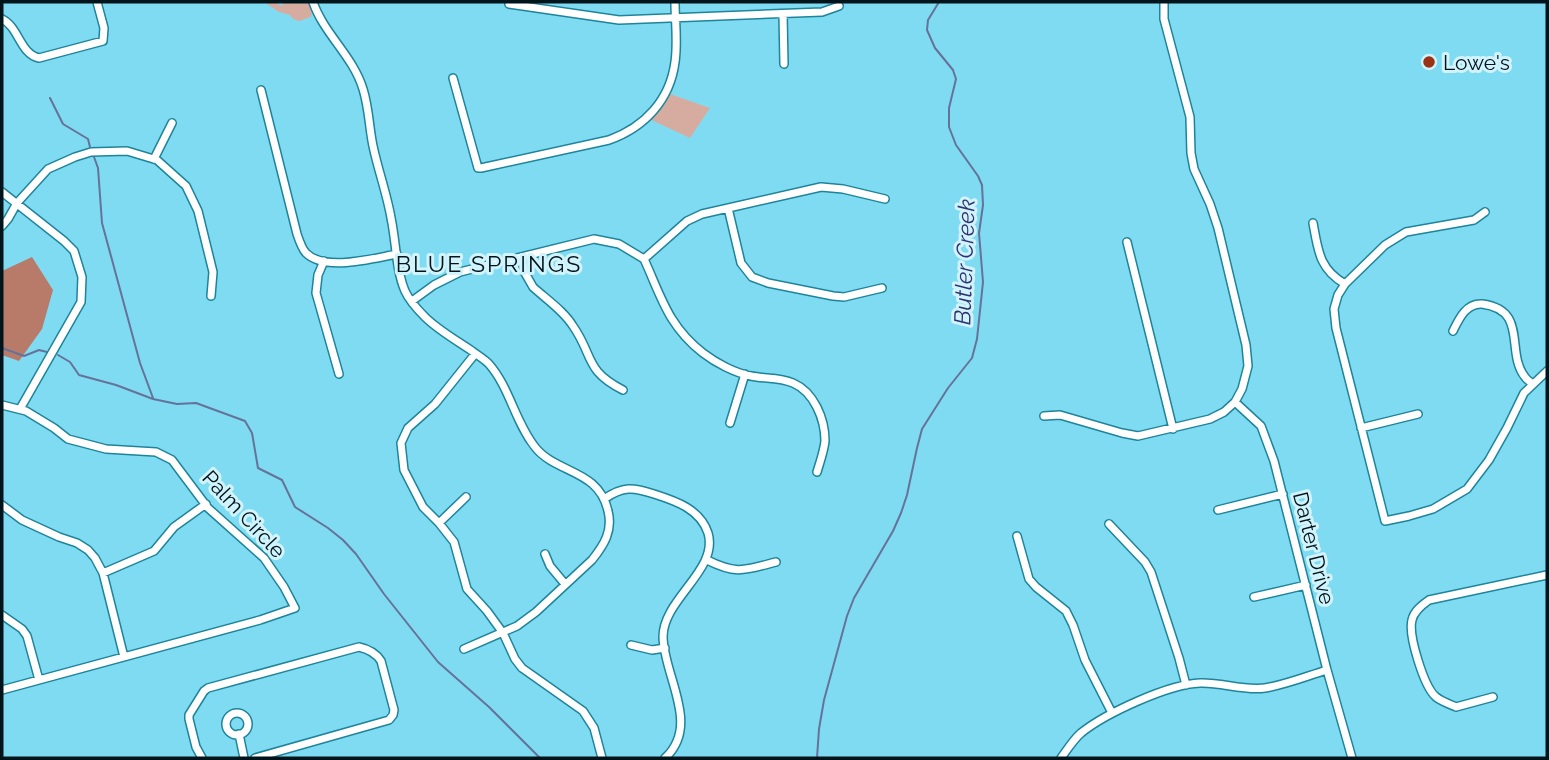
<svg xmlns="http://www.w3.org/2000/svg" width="1549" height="760" font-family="Raleway,sans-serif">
<rect width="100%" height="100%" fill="#7fdbf2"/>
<path fill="#d7aca0" d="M264,2H275L281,6L285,2H310L312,12L311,17L299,21L293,19L290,15L279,12Z
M670,94L710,108L690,138L647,118Z"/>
<path fill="#b87a69" d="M32,257L53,290L42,329L19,361L2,355V271Z"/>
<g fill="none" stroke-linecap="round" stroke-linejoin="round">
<path stroke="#65729a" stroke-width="2" d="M50,98L63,124L88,139L90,147
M94,157L98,168L102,223L140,363L153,398
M2,348L24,356L39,350L47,352
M58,355L70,362L79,375L116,385L153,399L177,404L196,403L245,421L252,433L258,468L282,480L295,507L328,528L343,540L356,554L384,594L438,662L489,707L540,758
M817,758L819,729L824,700L847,616L854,598L893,531L901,513L907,495L917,448L922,429L948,388L972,358L977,339L983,282L979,233L983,205L982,185L978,176L956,145L949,127V108L956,79L953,70L935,48L927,30L928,20L939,2"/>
<defs>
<path id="minor" d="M313,2C324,34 353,56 363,89C369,108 369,127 373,146C378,170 387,194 391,218C396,241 396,271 405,291C409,300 418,310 425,317C438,330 456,340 472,351C477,355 484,359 489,364C510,388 515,422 535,447C556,474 599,469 608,511C613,531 604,545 592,560L536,612L517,626L464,649
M509,4L619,20L822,12L839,6
M783,14L784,64
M2,19C19,27 20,54 39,58L103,41L104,28L97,2
M453,78L478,168H481L609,140C645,127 670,100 675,62C678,42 675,21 675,2
M261,90L297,234C299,240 302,249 306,253C325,272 374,258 397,254
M154,159L172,123
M2,192L64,241L74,251L82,277L81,302L20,409
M728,208L741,263L752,277L768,283L833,296L844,297L882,288
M1485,212L1474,220L1406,232L1385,245L1345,284L1338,295L1334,309L1336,328L1385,521L1409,516L1433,509L1467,489L1489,460L1507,428L1524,393L1547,371
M1313,223C1318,250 1319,269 1345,284
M2,226L8,219L17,203L48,169L75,157L91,152L127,151L157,160L186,186L198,211L213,272L211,296
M1127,242L1173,429
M521,257L525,273L533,287C546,299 564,311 573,326C594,356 584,370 623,390
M644,259C661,296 668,326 703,353C716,363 735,373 751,376C765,379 779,377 793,383C814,392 825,419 825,441C824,451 820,462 817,472
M644,259L687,221L702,214L821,187L843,189L885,199
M324,261L318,275L316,293L339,374
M412,301L434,285L460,272L594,239L619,244L644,259
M1453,331C1459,319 1466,303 1482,304C1529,310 1505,352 1525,377C1527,380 1530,382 1533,384
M475,354L435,404L408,428L401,443L404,470L423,507L439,523L454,542L467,589L487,611L503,633L515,659L522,668L583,711L594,728L602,758
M1235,402L1261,426L1274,461L1327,670L1352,758
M2,405L26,411L54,428L68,439L106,449L156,452L172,460L208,508L264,558L284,587L295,608L260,620L2,690
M1044,416L1060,415L1122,433L1138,436L1210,419L1224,412L1235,402L1242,389L1248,366L1246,345L1218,228L1210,204L1194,169L1191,153L1190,117L1164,19V2
M730,423L745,374
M1361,428L1418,414
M604,499C623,486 633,487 654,494C676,501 700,509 708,533C719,570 663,599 663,637C664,677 701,725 665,758
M2,505L22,520L59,537L77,543L88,550L95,558L103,573L124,657
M1218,510L1283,494
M439,523L466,497
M1109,524L1145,562L1151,572L1179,658L1186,685
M1017,536L1029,579L1036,587L1066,611L1073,625L1085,660L1112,713
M545,554L550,566L565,584
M707,560C737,575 745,570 776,562
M103,573L154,551L174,527L206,504
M1254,597L1306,585
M2,615L22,629L27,636L39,680
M631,645L652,650L665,648
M1493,697L1456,707C1449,704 1441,701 1436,697C1424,687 1408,635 1412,620C1414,611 1422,605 1429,600L1547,575
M226 724a11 11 0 1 1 22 0a11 11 0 1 1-22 0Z
M239,734L244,758
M202,758L196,747L189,719V715L204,691L208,688L359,647C368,649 376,653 381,661L394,710L393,715L389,720L255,758
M1061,758C1067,750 1073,740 1081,733C1106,713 1169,684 1200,683C1221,682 1243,691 1265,688C1285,685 1307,676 1327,670"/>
</defs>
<use href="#minor" stroke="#1e849a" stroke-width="10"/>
<use href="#minor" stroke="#fff" stroke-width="7"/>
</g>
<circle fill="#9a3315" stroke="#d1f3fc" stroke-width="2.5" cx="1429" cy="62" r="7"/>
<g text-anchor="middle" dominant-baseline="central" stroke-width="6" stroke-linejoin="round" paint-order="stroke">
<g font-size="21" fill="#00141b" stroke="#d1f3fc" text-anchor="start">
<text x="1443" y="62">Lowe's</text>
</g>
<g font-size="21" fill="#00141b" stroke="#d1f3fc">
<text transform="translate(244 514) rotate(47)">Palm Circle</text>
<text transform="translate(1314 548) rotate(76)">Darter Drive</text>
</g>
<g font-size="23" font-style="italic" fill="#2d3173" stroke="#d1f3fc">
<text transform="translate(964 262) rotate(-88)">Butler Creek</text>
</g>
<g font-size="23" letter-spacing="2" fill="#00141b" stroke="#d1f3fc">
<text x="489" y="263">BLUE SPRINGS</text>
</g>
</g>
<rect width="1549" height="760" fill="none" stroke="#00141b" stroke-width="7"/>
</svg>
